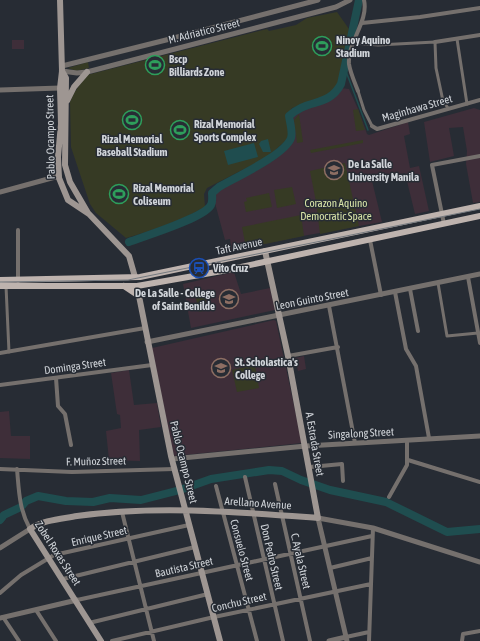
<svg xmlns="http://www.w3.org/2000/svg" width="480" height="641" font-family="'Asap Condensed',sans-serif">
<rect width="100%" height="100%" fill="#272c34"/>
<path fill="#3e2e39" d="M12,40H24V49H12Z
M341,88L349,89L358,109L367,134L369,135L408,122L410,134L404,136L410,168L419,166L429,211L415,214L405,173L372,181L382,222L297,237L228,252L227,247L231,246L230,239L225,240L212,192L218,187L255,167L254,164L271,159L291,141L293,136V112L330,101Z
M474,108L480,110V202L473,203L466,164L467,151L463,127L449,128L454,156L430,162L424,122Z
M234,272L241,294L270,288L275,310L191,328L183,284Z
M274,320L276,321L302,443L174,456L152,348Z
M304,356L306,369L298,371L295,358Z
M129,370L134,405L157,403L161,427L139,430L140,461L109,460L106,431L121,428L120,415L117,414L111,373Z
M9,411L11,436H30V459L0,458V412Z"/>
<path fill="#363a24" d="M337,12L349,29C346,43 343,83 333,92C323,101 304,104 292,108L287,116L290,137L266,158L207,188L204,194L205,207C180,221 154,230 126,238L96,213L90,204L71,147L70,102L74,93L87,75L267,29L269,31L296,25L307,18Z
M88,62L89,68L76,71L68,68Z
M358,109L365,130L356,131L353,110Z
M299,114L303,142L297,143L294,120Z
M363,140V143L311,153L310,150Z
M345,163L359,226L320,234L316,202L310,171Z
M292,187L296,204L277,208L274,190Z
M269,193L272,207L246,212L244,202L247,201L246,198Z
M301,215L304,236L246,248L242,227Z
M204,292L208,310L199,312L195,294Z
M255,365L259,388L237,392L232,370Z"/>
<path fill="#1f4d4f" d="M268,139L271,152H263L259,144L261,141Z
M254,143L258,157L228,165L224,151Z"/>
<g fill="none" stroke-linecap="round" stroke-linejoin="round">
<path stroke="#1f4d4f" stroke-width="1.5" d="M344,66L368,130"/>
<path stroke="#1f4d4f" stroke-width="8" d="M129,242C145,236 204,218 211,205C213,201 212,196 212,193L219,187C234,178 285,155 291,138C293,132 290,123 289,116C308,98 328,108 341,84L359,0
M0,520L4,515L21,507L26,501L38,496L66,501L93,502L110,498L141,500L180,490L211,479L269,470L282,471L301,480L330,490L386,502L447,532L480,529"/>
<path stroke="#75706d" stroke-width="3" d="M457,39L467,104
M354,43L378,45L435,42L436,68L443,101L448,108
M358,91L364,110L372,126
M438,283L447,336L478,333
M6,286L9,352"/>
<path stroke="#75706d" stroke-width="4" d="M362,23L420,17L480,8
M435,42L480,35
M358,91C355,83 350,72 349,64C347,43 369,21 364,0
M372,126L377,129L480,100
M444,224L432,165L480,156
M18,230V281
M370,240L381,295
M468,277L480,343
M410,289L418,331
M395,292L406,349L416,366L429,438
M329,306L355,443
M0,353L145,328
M288,356L338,347
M56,378L58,406L65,414L71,445
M0,385L152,365
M408,460L480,482
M310,467L342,464L343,481
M0,469L72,472L174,469
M17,469C19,491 19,509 30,529
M245,477L283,641
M275,484L310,641
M216,486L257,641
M389,497L407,465V440
M122,512L154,641
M330,568L372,558
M63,579L195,547
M0,593L21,575L54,555L189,525
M77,600L372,536
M36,610L56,641
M3,617L19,641
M89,623L208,594
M346,637L369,632
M112,641L214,617L371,584
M369,641L373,528
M462,641L463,634L480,631"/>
<path stroke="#75706d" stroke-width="5" d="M62,66L166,40L318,0
M62,71L77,73L87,72L336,7L350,0
M0,90L60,88
M0,192L59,176
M147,342L480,274
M172,459L306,446L480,436
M0,548L30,529
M0,618L77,600
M329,641L346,637
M347,641L318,518L373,528L480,562"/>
<path stroke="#9e9692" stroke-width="6" d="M60,0L62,71L60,88L61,124L58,157L59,178L68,200L89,214L129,256L135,277
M62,71L66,78L65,165L70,182L88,213
M67,101L74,87L87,72
M137,286L171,456L220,641
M101,641L30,529C43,520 61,519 77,516C157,505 238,512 318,518L288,356L265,251"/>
<path stroke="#beb3ae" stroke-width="6" d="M0,280L140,277L480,206
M0,286H137L222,271L480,216
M124,286L139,296"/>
<path stroke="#74797f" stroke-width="1" d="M0,282L128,280L480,209"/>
</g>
<defs>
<symbol id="stadium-ring" viewBox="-11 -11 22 22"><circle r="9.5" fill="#272c34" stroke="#2e9e5b" stroke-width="1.5"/><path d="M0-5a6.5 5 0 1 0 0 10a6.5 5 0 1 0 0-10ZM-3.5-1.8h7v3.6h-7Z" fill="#2e9e5b"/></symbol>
<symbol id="university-ring" viewBox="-11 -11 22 22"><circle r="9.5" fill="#272c34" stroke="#8d6e63" stroke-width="1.5"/><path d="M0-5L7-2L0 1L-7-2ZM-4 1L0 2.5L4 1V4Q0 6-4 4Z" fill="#8d6e63"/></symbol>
<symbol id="station-ring" viewBox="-11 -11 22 22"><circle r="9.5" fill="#272c34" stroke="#1a4fb4" stroke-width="1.5"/><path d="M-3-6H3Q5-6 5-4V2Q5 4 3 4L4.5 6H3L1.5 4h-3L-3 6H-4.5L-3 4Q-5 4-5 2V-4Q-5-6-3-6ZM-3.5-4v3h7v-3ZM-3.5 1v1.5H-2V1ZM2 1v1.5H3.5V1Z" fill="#1a4fb4"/></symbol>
</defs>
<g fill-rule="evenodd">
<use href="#stadium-ring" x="311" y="35" width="22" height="22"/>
<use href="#stadium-ring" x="144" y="54" width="22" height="22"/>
<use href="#stadium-ring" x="121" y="109" width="22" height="22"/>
<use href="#stadium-ring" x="169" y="119" width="22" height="22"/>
<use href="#university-ring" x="323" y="159" width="22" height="22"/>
<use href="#stadium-ring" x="108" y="183" width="22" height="22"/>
<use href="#station-ring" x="188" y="257" width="22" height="22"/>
<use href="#university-ring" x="218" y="288" width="22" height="22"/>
<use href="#university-ring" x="210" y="357" width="22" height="22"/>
</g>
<g text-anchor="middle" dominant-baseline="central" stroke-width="3" stroke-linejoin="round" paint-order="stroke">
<g font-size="11" fill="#d0d4d9" stroke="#272c34">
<text transform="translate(204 31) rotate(-14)">M. Adriatico Street</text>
<text transform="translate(417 108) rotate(-16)">Maginhawa Street</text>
<text transform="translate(50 137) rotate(-91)">Pablo Ocampo Street</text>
<text transform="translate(239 246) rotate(-12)">Taft Avenue</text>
<text transform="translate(312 299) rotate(-11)">Leon Guinto Street</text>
<text transform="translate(75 366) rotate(-8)">Dominga Street</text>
<text transform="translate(361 433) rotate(-3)">Singalong Street</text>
<text transform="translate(315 444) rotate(80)">A. Estrada Street</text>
<text transform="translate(96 461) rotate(-1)">F. Muñoz Street</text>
<text transform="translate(184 462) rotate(76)">Pablo Ocampo Street</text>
<text transform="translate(258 503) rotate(4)">Arellano Avenue</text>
<text transform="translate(99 536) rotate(-13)">Enrique Street</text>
<text transform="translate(242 550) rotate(75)">Consuelo Street</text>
<text transform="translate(58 553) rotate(57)">Zobel Roxas Street</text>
<text transform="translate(272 557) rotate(77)">Don Pedro Street</text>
<text transform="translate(301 561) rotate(77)">C. Ayala Street</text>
<text transform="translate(184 567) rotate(-13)">Bautista Street</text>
<text transform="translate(239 602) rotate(-13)">Conchu Street</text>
</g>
<g font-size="11" font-weight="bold" fill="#d0d4d9" stroke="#272c34" text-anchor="start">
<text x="336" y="40">Ninoy Aquino<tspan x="336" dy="13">Stadium</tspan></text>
<text x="169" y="59">Bscp<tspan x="169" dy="13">Billiards Zone</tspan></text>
<text x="194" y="124">Rizal Memorial<tspan x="194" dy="13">Sports Complex</tspan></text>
<text x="132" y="139" text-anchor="middle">Rizal Memorial<tspan x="132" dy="13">Baseball Stadium</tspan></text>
<text x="348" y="164">De La Salle<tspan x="348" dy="13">University Manila</tspan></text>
<text x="133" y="188">Rizal Memorial<tspan x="133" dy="13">Coliseum</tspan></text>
<text x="213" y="268">Vito Cruz</text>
<text x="215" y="293" text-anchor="end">De La Salle - College<tspan x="215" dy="13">of Saint Benilde</tspan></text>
<text x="235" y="362">St. Scholastica's<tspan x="235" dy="13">College</tspan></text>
</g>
<g font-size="11" fill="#d9e5a8" stroke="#272c34">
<text x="336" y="203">Corazon Aquino<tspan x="336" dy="13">Democratic Space</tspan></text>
</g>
</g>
</svg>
